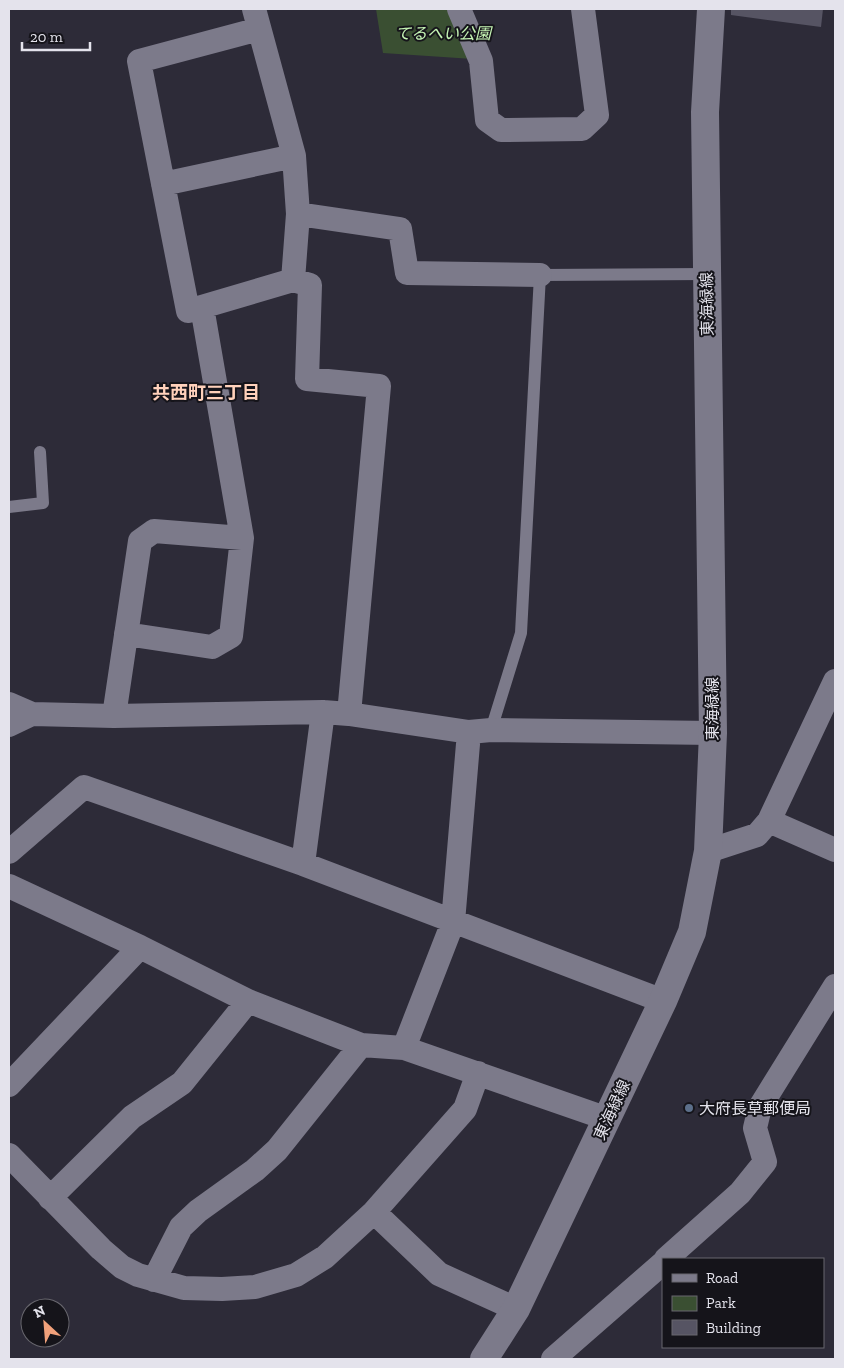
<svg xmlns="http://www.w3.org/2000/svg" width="844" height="1368" font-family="'Zilla Slab','Noto Sans JP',serif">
<rect width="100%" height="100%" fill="#2d2b38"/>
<path fill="#3a4f32" d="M376,9H466L473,59L383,53Z"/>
<path fill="#565463" d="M731,9H823L821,27L731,15Z"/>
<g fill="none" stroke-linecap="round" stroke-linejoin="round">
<path stroke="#7c7a8a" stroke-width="12" d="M9,507L43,503L40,452
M491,730L521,633L540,275L707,274"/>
<path stroke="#7c7a8a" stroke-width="24" d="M254,9L294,156L298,214L293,280L310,285L307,379L379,386L349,714
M459,9L481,61L487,120L501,130L582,129L597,115L583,9
M259,29L139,61L188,311L293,280
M163,184L294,156
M298,214L400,229L407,273L540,275
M126,634L212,647L231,636L242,538L202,307
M9,704L32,714L114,716L323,712L349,714L469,732L491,730L713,733
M114,716L140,541L154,531L242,538
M9,725L32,714
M769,821L835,850
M708,851L757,835L769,821L835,681
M9,852L84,787L303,864L663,1001
M303,864L323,712
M9,886L140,947L248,1001L361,1045L404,1048L608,1119
M404,1048L453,922L469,732
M9,1085L140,947
M9,1155L101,1249L122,1267L138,1275L184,1288L222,1289L255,1287L296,1275L325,1257L374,1212L465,1109L478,1073
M50,1198L132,1117L182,1083L248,1001
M374,1212L439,1274L516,1309
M666,1259L740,1193L765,1162L755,1128L760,1107L835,986
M154,1280L181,1227L198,1211L255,1170L277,1150L361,1045
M553,1359L663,1263"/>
<path stroke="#7c7a8a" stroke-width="28" d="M484,1359L516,1309L663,1001L692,932L708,851L713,733L705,112L711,9"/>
</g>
<circle fill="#5c6f8a" stroke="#15141a" stroke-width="2" cx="689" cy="1108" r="5"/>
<g text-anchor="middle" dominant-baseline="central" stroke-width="4" stroke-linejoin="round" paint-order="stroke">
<g font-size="16" font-style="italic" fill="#c5f4b4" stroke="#15141a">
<text x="443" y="33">てるへい公園</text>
</g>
<g font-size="16" fill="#e4e3ec" stroke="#15141a">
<text transform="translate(707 304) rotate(-91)">東海緑線</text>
<text transform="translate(712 709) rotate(-90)">東海緑線</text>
<text transform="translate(612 1110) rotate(-65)">東海緑線</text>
</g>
<g font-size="16" fill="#e4e3ec" stroke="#15141a" text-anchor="start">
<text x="699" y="1108">大府長草郵便局</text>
</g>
<g font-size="18" font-weight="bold" fill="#ffd1bb" stroke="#15141a">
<text x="206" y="393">共西町三丁目</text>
</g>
</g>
<rect width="844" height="1368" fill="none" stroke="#e4e3ec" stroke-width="20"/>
<rect x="662" y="1258" width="162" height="90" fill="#15141a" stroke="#68676e"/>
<rect x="672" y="1274" width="25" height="8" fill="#7c7a8a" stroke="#68676e"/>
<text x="706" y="1283" font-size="15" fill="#e4e3ec">Road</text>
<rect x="672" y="1296" width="25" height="15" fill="#3a4f32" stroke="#68676e"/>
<text x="706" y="1308" font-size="15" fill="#e4e3ec">Park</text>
<rect x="672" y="1320" width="25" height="15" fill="#565463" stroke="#68676e"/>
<text x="706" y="1333" font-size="15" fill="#e4e3ec">Building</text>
<g transform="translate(45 1323) rotate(334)"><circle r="24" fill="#15141a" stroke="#68676e"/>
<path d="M0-4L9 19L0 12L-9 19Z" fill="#f1a17b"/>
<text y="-8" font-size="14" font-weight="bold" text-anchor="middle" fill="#e4e3ec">N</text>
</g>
<path d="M22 42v8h68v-8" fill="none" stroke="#e4e3ec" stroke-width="2.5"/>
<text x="30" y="42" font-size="15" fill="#e4e3ec" stroke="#15141a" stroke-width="4" paint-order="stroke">20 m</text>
</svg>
